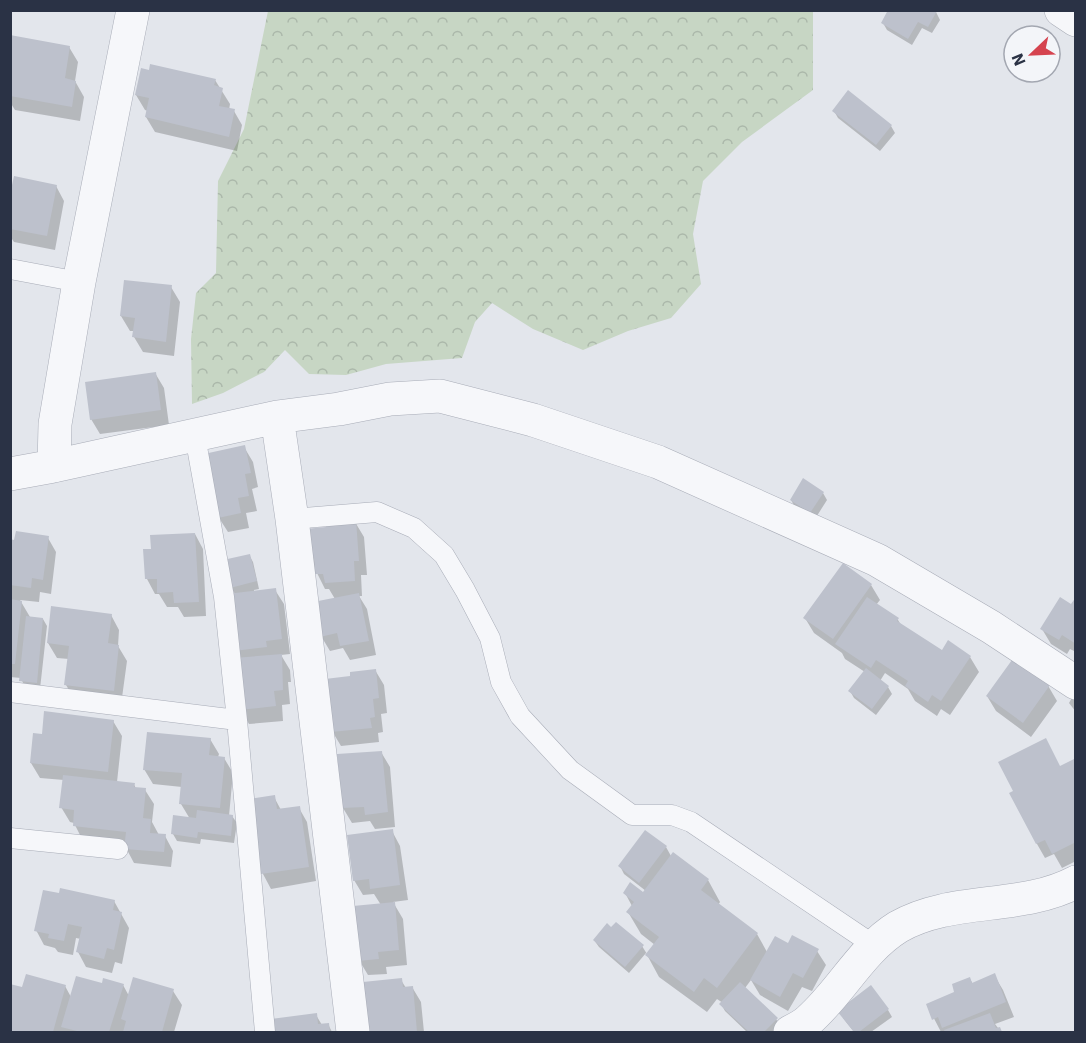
<svg xmlns="http://www.w3.org/2000/svg" width="1086" height="1043" font-family="'IBM Plex Sans',sans-serif">
<defs>
<pattern id="forest-crowns" width="20" height="18" patternUnits="userSpaceOnUse" patternTransform="scale(1.5)"><rect width="20" height="18" fill="#c7d6c4"/><path d="M2 6a3 3 0 1 1 6 0M12 15a3 3 0 1 1 6 0" fill="none" stroke="#abb8aa"/></pattern>
</defs>
<rect width="100%" height="100%" fill="#e3e6ec"/>
<path fill="url(#forest-crowns)" d="M268,11H813V90L742,142L703,181L693,234L701,284L671,318L628,331L583,350L533,329L492,303L475,322L462,358L386,364L346,375L309,374L285,350L264,372L223,393L192,404L191,339L196,293L216,273L218,181L244,129Z"/>
<path fill="#0003" d="M936,12L940,20L932,33L922,28L912,45L887,30L883,23Z
M10,37L69,47L78,62L75,81L84,97L80,121L15,110L10,102Z
M215,80L230,104L229,110L234,111L242,125L237,151L155,132L146,117L148,111L145,110L136,95Z
M834,111L891,126L895,133L880,151L838,118Z
M56,186L64,201L55,250L14,242L10,236V201Z
M171,287L180,302L174,356L143,352L134,337L135,331H130L121,316Z
M155,373L164,388L169,425L100,434L91,419Z
M244,447L253,462L258,487L252,489L257,511L246,513L249,528L228,532L219,518Z
M823,493L827,500L815,519L795,507L791,500Z
M355,522L364,537L367,575H361L362,596H359L367,609L376,655L350,660L343,648L330,651L321,636L335,599L329,589H325L309,557Z
M195,534L203,549L206,616L184,617L178,607H167L159,594H155L147,579L152,550Z
M48,538L56,552L51,594L40,592L39,602L20,600L30,617L43,619L47,626L40,689L25,688L21,678L10,677V541Z
M249,555L253,562L259,589L254,590V592L275,590L284,604L290,654L281,655L290,670L291,682H288L290,704L282,705L283,721L249,724L241,710L236,651L235,594L231,588Z
M871,585L880,600L876,605L898,620L901,625L942,653L949,642L970,657L979,672L950,715L941,709L937,716L915,701L908,689L885,673L880,681L888,687L892,694L876,715L854,698L850,691L865,672L845,659L842,653L814,633L805,618Z
M1076,599V652L1070,649L1067,654L1051,644L1042,629L1071,606Z
M111,615L119,630L118,646L127,661L121,705L75,700L66,685L69,659L57,658L48,643Z
M375,670L384,685L387,713L381,714L383,732L378,733L379,742L341,746L332,731L352,677Z
M1040,672L1057,701L1031,737L996,711L987,696Z
M1074,694L1076,695V712L1069,703Z
M113,721L122,736L117,782L134,784L136,789L145,790L154,804L152,822L159,835L165,836L173,851L171,867L134,863L126,848L83,841L74,823L70,822L61,807L64,780L40,778L31,763L43,735Z
M210,739L219,754L218,757L224,758L233,773L229,816H232L237,823L234,843L201,839L200,844L177,841L173,834L190,819L181,804L182,787L153,784L144,769Z
M381,752L390,767L395,827L375,829L370,821L352,823L343,808L338,756Z
M1076,762V861L1062,868L1054,854L1045,858L1037,844L1015,792L1060,767Z
M274,797L281,810L299,808L307,822L316,881L271,889L263,874L251,801Z
M392,831L400,846L408,900L393,902L403,919L407,965L386,967L387,974L368,975L359,960L381,905L374,894L363,895L354,880Z
M666,847L671,856L708,880L720,902L718,905L757,934L767,952L788,945L817,951L826,965L812,991L802,987L788,1011L760,995L751,980L745,988L776,1019L780,1026L774,1032H747L725,1011L721,1004L723,1003L717,999L707,1012L659,977L646,953L629,973L599,947L594,940L642,946L647,954L655,945L641,934L628,912L632,906L625,893L643,894L646,891L624,874L620,866Z
M60,895L114,901L129,928L122,964L115,962L112,973L86,967L78,952L81,939L76,938L73,955L58,952L55,948L44,945L36,930Z
M994,975L1003,990L1014,1017L995,1024L1001,1032H941L927,1005L956,993L970,979L973,984Z
M401,980L406,988L412,987L421,1002L424,1032H370L365,983Z
M10,985L23,989L65,986L71,997L103,985H123L129,996L173,991L182,1005L174,1032H10Z
M888,1010L892,1017L871,1032H854L843,1018Z
M316,1015L322,1025L328,1024L332,1032H274L273,1020Z"/>
<path fill="#bdc1cc" d="M888,10H935L937,11L928,27L918,22L908,39L881,23Z
M10,35L70,46L65,78L76,81L72,107L10,96Z
M150,64L216,79L214,85L223,88L219,106L235,109L229,137L145,117L149,98L135,95L141,68L149,70Z
M848,90L892,125L876,145L832,111Z
M14,176L57,185L47,236L10,229V194Z
M124,280L172,285L166,342L132,337L135,318L120,316Z
M156,372L161,410L90,420L85,382Z
M245,445L251,473L245,474L249,496L238,498L241,513L218,518L204,454Z
M803,478L824,492L810,513L790,500Z
M356,520L359,561H354L355,581L325,583L323,574H315L314,557L308,558L305,529L326,527V523Z
M16,531L49,536L43,580L32,578L31,588L10,585V539L14,540Z
M195,533L199,602L174,603L173,592L157,593V579H145L143,549H151L150,535Z
M250,554L257,581L230,588L223,560Z
M843,563L872,584L833,639L803,618Z
M276,588L282,639L266,641L267,647L234,651L227,594Z
M359,593L369,641L340,646L337,633L320,637L313,602Z
M867,597L899,618L897,621L942,650L948,640L971,656L941,701L932,695L928,702L905,686L908,681L876,660L871,668L835,644Z
M1060,597L1071,604L1076,597V644L1062,635L1059,640L1040,629Z
M10,599L22,601L15,664H10Z
M51,606L112,614L108,643L119,645L114,691L64,685L69,646L47,643Z
M26,616L43,618L37,683L19,681Z
M1017,653L1050,685L1023,723L986,696Z
M282,654L283,690L274,691L276,706L239,710L234,658Z
M866,668L889,686L872,709L848,691Z
M376,669L379,698L373,699L375,717L370,718L372,728L331,732L325,679L350,676V672Z
M44,711L114,720L108,772L30,763L33,733L42,734Z
M147,732L211,738L209,755L225,757L220,808L179,804L182,773L143,770Z
M1046,738L1060,766L1076,758V787L1074,788L1076,792V842L1052,854L1045,840L1036,844L1009,793L1013,791L998,762Z
M382,751L388,812L365,815L364,807L342,808L337,754Z
M63,775L135,783L134,787L146,788L143,818L151,819L150,833L166,834L164,852L124,849L126,832L73,826L74,810L59,808Z
M275,795L277,809L300,806L309,867L261,874L250,799Z
M197,810L233,815L231,836L198,832L197,838L171,834L173,815L196,818Z
M393,829L400,885L370,889L369,879L353,881L347,835Z
M645,830L667,846L639,883L618,866Z
M673,852L709,879L701,890L758,933L717,988L704,978L694,992L645,955L659,937L626,912L634,902L623,893L630,882L643,892Z
M60,888L115,900L113,910L122,912L114,950L107,948L104,959L76,952L82,927L68,924L64,941L48,938L49,934L34,931L43,890L59,893Z
M395,902L399,950L378,952L379,959L358,961L353,906Z
M616,922L644,945L625,967L593,940L607,923L611,927Z
M792,935L819,949L803,978L793,973L780,997L750,980L775,936L788,943Z
M995,973L1006,1002L942,1028L938,1017L932,1020L926,1004L954,992L952,984L970,977L972,983Z
M26,974L66,985L53,1032H10V984L22,987Z
M76,976L102,983L103,978L124,984L109,1032H81L61,1027Z
M133,977L174,989L162,1032H123L126,1021L121,1019Z
M402,978L403,987L413,986L417,1032H368L363,982Z
M740,982L778,1018L764,1032H749L719,1004Z
M871,985L889,1009L859,1032H854L837,1011Z
M317,1013L318,1024L329,1023L330,1032H273L271,1019Z
M990,1013L996,1028L1000,1027L1002,1032H945L944,1030Z"/>
<g fill="none" stroke-linecap="round" stroke-linejoin="round">
<defs>
<path id="lane" d="M10,269L79,282
M195,436L224,597L237,720L265,1032
M292,519L377,512L414,528L444,555L465,590L490,638L501,682L520,716L570,770L632,815H672L691,822L875,946
M10,692L237,720
M10,838L118,849"/>
<path id="street" d="M1061,10L1076,20
M277,417L292,519L353,1032
M54,466L55,424L79,282L133,10
M10,474L54,466L277,417L339,409L390,399L440,396L533,420L658,462L877,560L991,627L1076,683
M790,1032C796,1029 804,1025 809,1020C841,992 861,950 898,927C952,896 1021,911 1076,882"/>
</defs>
<use href="#lane" stroke="#a8acb7" stroke-width="21"/>
<use href="#street" stroke="#a8acb7" stroke-width="34"/>
<use href="#lane" stroke="#f6f7fa" stroke-width="20"/>
<use href="#street" stroke="#f6f7fa" stroke-width="33"/>
</g>
<rect width="1086" height="1043" fill="none" stroke="#2a3245" stroke-width="24"/>
<g transform="translate(1032 54) rotate(247)"><circle r="28" fill="#f3f5f9" stroke="#a3a7b1" stroke-width="1.5"/>
<path d="M0-4.5L10 22L0 15L-10 22Z" fill="#d5434f"/>
<text y="-9" font-size="16" font-weight="bold" text-anchor="middle" fill="#2a3245">N</text>
</g>
</svg>
